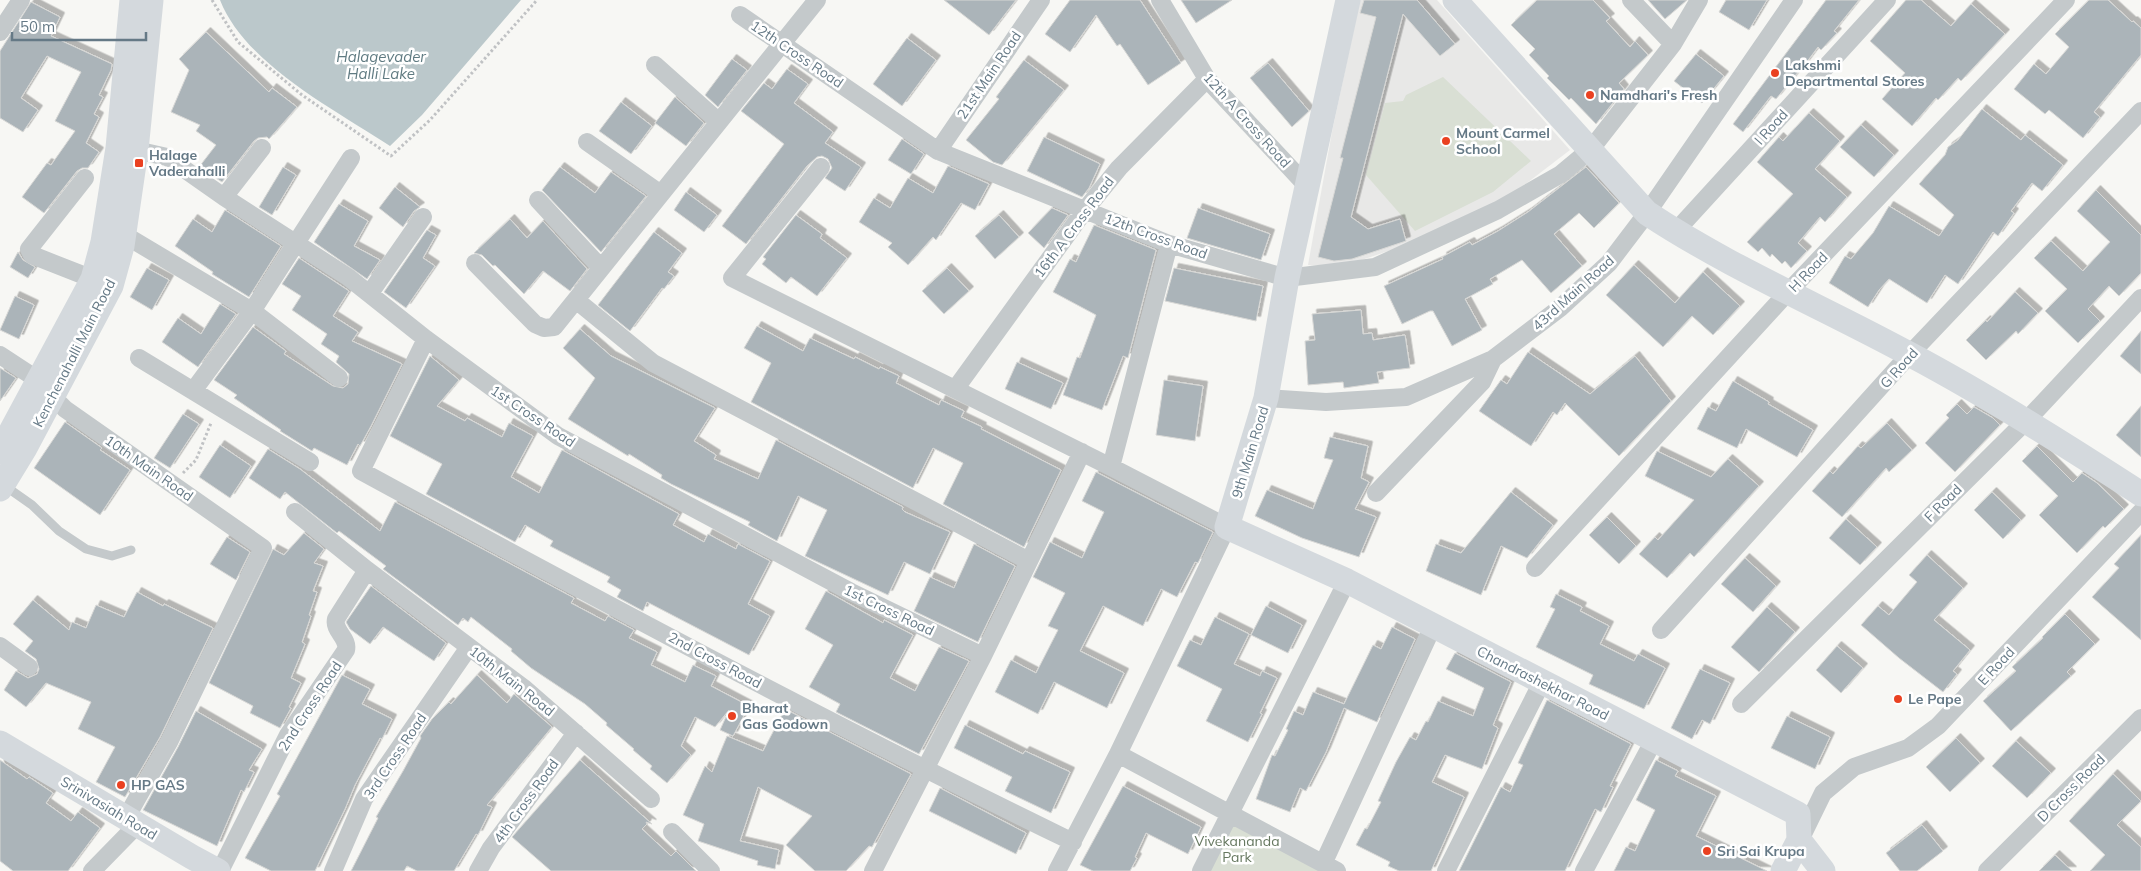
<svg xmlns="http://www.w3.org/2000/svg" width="2141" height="871" font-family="Mulish,sans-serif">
<defs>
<filter id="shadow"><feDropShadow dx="4.5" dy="-4.5" stdDeviation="0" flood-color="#0004"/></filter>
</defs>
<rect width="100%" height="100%" fill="#f7f7f4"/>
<path fill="#e8e8e7" d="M1360,0H1437L1570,150L1523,186L1498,202L1409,244L1341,267L1308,265L1332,132Z"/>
<path fill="#d9dfd4" d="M1443,77L1531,161L1493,192L1415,231L1366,175L1385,103L1403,101L1406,95Z
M1228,820L1324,871H1201Z"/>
<path fill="#bbc8cb" d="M220,0H521L422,115L390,146C335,110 245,64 220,0Z"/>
<path fill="#abb4b9" stroke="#d8d8d6" filter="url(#shadow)" d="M944,0H1016L989,35Z
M1070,0H1140L1181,63L1148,85L1120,44L1117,46L1096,15L1070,52L1045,34Z
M1181,0H1232L1196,23Z
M1364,0H1417L1455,44L1440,56L1403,14L1351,217L1368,229L1400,219L1406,241L1352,259L1334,261L1318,257L1343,158H1340L1376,17L1360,13Z
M1537,0H1593L1610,18L1606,21L1630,47L1635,41L1648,55L1619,83L1624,89L1596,124L1571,98L1569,100L1547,78L1549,76L1529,55L1535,49L1511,25Z
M1648,0H1687L1665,19Z
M1726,0H1767L1749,30L1719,12Z
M1826,0H1859L1834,31L1837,33L1821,50L1818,47L1800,71H1799L1776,99L1771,96L1743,132L1733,124Z
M1906,0H1921L1951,26L1971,4L2005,34L1961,81L1958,78L1938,100L1936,98L1912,126L1882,99L1905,73L1870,41Z
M2089,0H2108L2132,22L2133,21L2141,28V55L2094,112L2100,117L2083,138L2049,110L2045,114L2014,89L2034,64L2046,74L2069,47L2055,34Z
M31,2L60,17L51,36L112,64L111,70L99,95L103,97L94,114L99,117L86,143L99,152L88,168H82L77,171L44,213L22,197L47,163L51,165L75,131L55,121L81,72L47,56L21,98L38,110L23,132L0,118V51Z
M206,32L269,92L272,88L297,107L269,139L267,137L258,138L254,141L222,182L199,167L216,145L196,131L200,125L171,112L189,70L179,59Z
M907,38L936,60L902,106L873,84Z
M1696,54L1724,76L1702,103L1674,81Z
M732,59L747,70L718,107L705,95Z
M1024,60L1064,90L1002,165L993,162L966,140L999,99L996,97Z
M1268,63L1309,111L1292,127L1250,78Z
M787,69L808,84L794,103L833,132L825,143L861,167L845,191L825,178L832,168L828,159L822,156L817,157L807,166L746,244L722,226L784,144L741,111L764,83L772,89Z
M675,97L704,123L686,146L655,123Z
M621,102L652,126L631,154L599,131Z
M1982,109L2021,140L2025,135L2063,165L2042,191L2032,183L2011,211L2014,213L1998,236L1993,232L1958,284L1945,275L1927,303L1889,279L1879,290L1868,307L1829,283L1845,256L1851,259L1873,233L1889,206L1939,236L1954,215L1919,184L1945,155L1948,147L1958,140Z
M1809,113L1840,141L1815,169L1847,197L1825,222L1820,217L1798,243L1807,251L1791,268L1785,261L1782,264L1772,254L1770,257L1762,248L1758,252L1747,242L1793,194L1757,162L1779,137L1783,141Z
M1861,125L1894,155L1874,177L1840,147Z
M1044,137L1100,164L1089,188L1082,197L1027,171Z
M902,139L924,154L911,174L888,160Z
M948,166L989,184L975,210L961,203L936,240L933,237L908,265L888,247L892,243L859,222L874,198L890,208L908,178L933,193Z
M283,167L296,175L272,215L259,207Z
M560,167L595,193L611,172L646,196L601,252L542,190Z
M1586,167L1619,203L1594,228L1579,213L1554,234L1582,266L1551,293L1522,260L1490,279L1493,284L1465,299L1482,330L1452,346L1433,311H1430L1402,324L1384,286L1443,259L1442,257L1470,242L1472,245L1498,231L1528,212Z
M395,187L420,207L414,211L403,227L379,208Z
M2096,190L2141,235V273L2119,296L2109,286L2088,309L2100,321L2078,343L2045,311L2067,289L2034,258L2051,241L2083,271L2110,242L2077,211Z
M686,192L717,215L704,232L674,210Z
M339,204L368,221L354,246L380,260L367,279L314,242Z
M1052,208L1068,215L1044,248L1028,233Z
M1198,208L1270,234L1261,260L1187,238Z
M225,210L281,246L249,297L212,274L213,272L175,246L193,219L212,232Z
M796,215L822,234L820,238L847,258L817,296L791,277L786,283L762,264L766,259L763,257Z
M999,215L1019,237L995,259L975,236Z
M510,219L527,238L543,221L587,269L570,291L543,271L524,294L495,265L493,266L482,255L474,253Z
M1094,225L1156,250L1128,358L1123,356L1102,410L1063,395L1077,357L1080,358L1096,315L1053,292L1070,259L1076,262Z
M427,230L436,235L423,258L435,266L406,308L384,292Z
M654,232L682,253L668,272L674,276L664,289L662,288L630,331L598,305Z
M18,252L23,260L35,267L28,278L10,267Z
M299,258L349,291L333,316L358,332L352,341L402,364L371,426L360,446L358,444L347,465L314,448L312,451L280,431L281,430L234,398L237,395L214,380L253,327L286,351L284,354L333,386L343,388L348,384L349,374L336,362L339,356L321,344L327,334L292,310L301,296L282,284Z
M1634,265L1675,303L1703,272L1740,306L1713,335L1692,316L1663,347L1606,295Z
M147,268L169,280L152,310L130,297Z
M947,268L969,291L944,314L922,291Z
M1174,268L1263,286L1256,321L1165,301Z
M2015,292L2038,313L2018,334L2016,331L1986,360L1966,340L1986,320L1987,322Z
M15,296L34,305L19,339L0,330Z
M220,304L236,314L198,367L162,342L178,318L201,334Z
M1361,310L1363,334L1372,333L1373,340L1405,335L1410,368L1377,372L1379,383L1344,388L1343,382L1308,385L1305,341L1315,340L1312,314Z
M757,326L803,351L810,338L854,359L855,357L879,369L880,367L899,376L896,383L939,405L941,400L964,411L961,417L982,427L981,429L1061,470L1024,547L943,504L963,463L933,448L913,488L751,402L771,363L744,348Z
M580,329L611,356L715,408L694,441L716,455L714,459L758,479L776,440L903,507L902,509L905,512L950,532L930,574L904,562L888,595L805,556L827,510L798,496L777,541L748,525L750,522L671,484L661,478L662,475L629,454L628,456L568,419L595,378L563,348Z
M2141,331V374L2120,356Z
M1528,352L1590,394L1635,356L1671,401L1619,456L1565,403L1557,415L1553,412L1531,446L1479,411L1501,380L1507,384Z
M430,356L459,380L437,406L465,421L467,418L502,437L509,423L533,436L511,477L539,493L562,450L679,514L673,525L704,542L708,534L736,549L738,544L770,561L748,604L770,616L749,655L647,602L643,611L617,597L621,590L607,582L610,577L550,546L553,541L525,525L515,542L426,494L442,464L390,436Z
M1017,362L1063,383L1051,409L1005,389Z
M0,368L16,378L0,401Z
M1164,380L1203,386L1195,441L1156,435Z
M1733,381L1769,402L1768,404L1813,430L1797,457L1746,429L1737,448L1697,429L1708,407L1716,411Z
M1957,404L1967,414L1974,407L1993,418L2000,425L1955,472L1925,443L1949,418L1946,415Z
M2141,406V457L2116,435Z
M183,414L199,424L170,468L154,458Z
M65,422L102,448L100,450L130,470L100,515L34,468Z
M1887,423L1912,450L1889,472L1886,468L1842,517L1812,491L1830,471L1833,474L1858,446L1861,448Z
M1330,437L1368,446L1361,478L1369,482L1355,509L1376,517L1359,557L1302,538L1255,516L1267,490L1313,509L1333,460L1324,458Z
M220,445L251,466L230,498L199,477Z
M2037,446L2073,482L2082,473L2097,483L2124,509L2105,528L2103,526L2077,553L2039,515L2058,496L2022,461Z
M268,449L300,469L380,531L395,502L574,598L571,603L605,621L608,616L634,630L629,638L657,652L651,665L685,682L693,665L716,676L711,686L749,706L733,736L720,730L729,710L715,727L695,717L681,746L691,755L667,783L650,769L652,766L633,750L634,749L606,725L607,723L585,704L531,668L511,651L512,649L471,617L468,622L463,618L458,625L383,569L386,566L339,531L337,533L285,492L280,499L249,478Z
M1657,451L1711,477L1728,459L1759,486L1694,557L1690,553L1667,578L1639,554L1655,537L1658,540L1694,500L1645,476Z
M1096,472L1213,532L1198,563L1195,562L1177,597L1161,589L1143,626L1103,606L1080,651L1124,673L1107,708L1054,682L1038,714L995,692L1011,660L1036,673L1058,630L1048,626L1065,593L1033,577L1050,542L1082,558L1104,512L1082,501Z
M1511,492L1553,525L1527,558L1501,546L1481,595L1426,571L1436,544L1461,553Z
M1992,492L2021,520L2003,539L1974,510Z
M1607,517L1636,546L1619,564L1589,535Z
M1846,519L1877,547L1860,565L1829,538Z
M304,533L324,549L314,563L323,566L313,591L317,592L309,615L311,616L302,642L305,644L291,678L301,683L289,707L291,708L280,728L250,713L253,706L209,683L273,549L284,555Z
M2141,535V640L2092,597L2119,568L2114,564Z
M227,537L250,552L236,580L210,564Z
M974,544L1015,566L978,642L914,611L930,577L954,588Z
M1927,555L1963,588L1934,620L1970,650L1953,671L1957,674L1943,692L1899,658L1861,625L1878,606L1889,615L1917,582L1909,575Z
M1745,558L1776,586L1753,612L1721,584Z
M371,586L446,643L434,661L383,627L370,644L350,629L346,622Z
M826,591L883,623L884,620L913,635L890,678L915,691L939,647L969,661L919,754L836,712L840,704L809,687L833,645L805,629Z
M137,592L163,606L164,604L213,628L160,737L125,797L96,782L115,747L78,729L91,702L46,683L26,707L4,690L16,671L28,678L37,674L39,669L36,659L25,651L33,641L13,624L33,600L69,630L72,622L86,628L96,605L124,617Z
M1556,594L1582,607L1580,611L1609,626L1600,644L1634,661L1638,654L1665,668L1644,709L1589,684L1593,675L1536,647L1555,609L1550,607Z
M1266,606L1302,625L1288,653L1251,635Z
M1767,607L1795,632L1759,672L1731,647Z
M2065,614L2095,644L2067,672L2071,676L2011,731L1983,701L2016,671L2012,667L2043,638L2042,637Z
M1215,617L1249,634L1234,664L1260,676L1262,671L1277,678L1260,713L1262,714L1248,742L1206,721L1222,689L1177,666L1190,640L1201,645Z
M1392,627L1415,639L1377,722L1344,708L1326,752L1306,791L1300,788L1290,812L1256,799L1272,755L1275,756L1288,730L1286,729L1294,711L1303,715L1313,692L1344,704L1373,645L1381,649Z
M1837,646L1863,668L1841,693L1816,670Z
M1455,653L1511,682L1493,725L1498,728L1482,769L1445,755L1432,782L1464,797L1431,871H1399L1388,866L1390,862L1356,845L1365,828L1367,829L1381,802L1378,801L1396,762L1410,737L1416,740L1426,721L1428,722L1438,701L1473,716L1484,688L1446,669Z
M1700,669L1730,683L1710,724L1702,720L1692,739L1671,728Z
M342,675L370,689L362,704L392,719L382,739L380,738L355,785L345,809L315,871H271L245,858L280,796L277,794Z
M477,675L507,703L514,694L552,727L487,805L492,807L478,835L476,834L454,871H417L407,866L404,871H351L378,818L376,817L403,771L421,738L420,736L432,719L449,702L451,704Z
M1547,700L1631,744L1610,786L1613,787L1601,812L1595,809L1565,871H1459L1501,787L1510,792L1523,765L1518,763Z
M785,709L911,774L872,847L869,846L846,871H815L786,845L812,816L758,787L740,841L779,850L775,869L757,865L758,861L698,841L704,824L683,815L705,766L712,772L727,736L763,751Z
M196,711L262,749L249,770L254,772L244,792L241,790L217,846L143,810L178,747Z
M1787,716L1830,737L1815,769L1771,748Z
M965,725L1023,754L1025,751L1070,772L1051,813L1005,791L1012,777L954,748Z
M1956,738L1980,763L1950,792L1926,767Z
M2016,741L2051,773L2027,798L1992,766Z
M0,760L27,779L29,777L53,793L46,803L71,821L78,812L100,828L68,871H13L0,861Z
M580,760L652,824L646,822L647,824L642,829L671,856L676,851L696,871H551L512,837Z
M1656,760L1678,771L1675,776L1716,796L1696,836L1767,871H1614L1626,847L1635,851L1655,810L1636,800Z
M2113,774L2141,801L2117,825L2141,847V871H2090L2105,855L2069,821Z
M1123,786L1201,827L1188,854L1146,833L1135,857L1137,858L1130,871H1093L1080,865Z
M940,788L1026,833L1016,854L929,811Z
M1922,825L1943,851L1917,871H1900L1886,853Z
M2055,855L2072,871H2039Z"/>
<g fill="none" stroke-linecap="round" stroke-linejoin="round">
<path stroke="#c0c2c4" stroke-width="3" stroke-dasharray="2.5 2.5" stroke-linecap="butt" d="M212,0L238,42L302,95L391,156L430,120L537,0
M183,473L196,460L211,423"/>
<path stroke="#c4c9cb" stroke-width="9" d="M5,486L32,505L59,531L86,549L112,556L131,550"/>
<path stroke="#c4c9cb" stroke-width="18" d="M1160,0L1207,79L1307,186
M1631,0L1673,44
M740,15L938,151L1169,244L1287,278L1375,267L1498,210L1561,174L1591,149L1673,44L1699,0
M0,32L21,0
M655,65L719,122
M587,142L661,194
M136,150L167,157L224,197L348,277L426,339L558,436L851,592L983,656
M938,151L1041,0
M821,167L732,278L1111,467L1227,527L1118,754L1057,871
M85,178L29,249L32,255L93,279
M224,197L262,148
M538,200L601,268
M1675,232L1887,0
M123,234L252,311L339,378
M475,263L535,324L544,328L554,327L817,0
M370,293L423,217
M576,300L653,363L1029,561
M426,339L361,471C596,599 832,725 1073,842
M0,355L32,376L65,409L263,548L169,742L126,818
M139,358L310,462
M956,388L1085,210L1119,168L1207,79
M193,391L252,311L351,158
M1266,398L1326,402L1406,397L1493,359L1560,308L1609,263L1647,213L1794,0
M1111,467L1169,244
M1376,493L1482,382L1493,359
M295,512L367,570L525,689L651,799
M1535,568L1788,292L2066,0
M1661,630L1910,354L2141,111
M0,646L29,667
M1741,704L2027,420L2141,298
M1118,754L1337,871
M672,832L711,871
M1801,838L1823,793L1854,767L1908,748L1938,726L2141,512
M1323,864L1433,626
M92,871L137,825
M220,871L288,735L346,650C349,638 333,631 336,619L367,570
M333,871L364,799L469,647
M478,871L491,848L576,733
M873,871L983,656L1082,452
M1201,871L1347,581
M1446,871L1542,682
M1584,871L1654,740
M1987,871L2141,718"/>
<path stroke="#d4d9dd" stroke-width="25" d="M1348,0L1287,278L1266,398L1227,527L1347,581L1798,814L1799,840L1823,871
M1455,0L1647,213C1730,268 1823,307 1911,355C1990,397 2066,445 2141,494
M0,452L93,279L103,242L118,148L132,0
M0,489L25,448L111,286L122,246L136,150L151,0
M0,743L192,857L218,871
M1783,871L1799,840"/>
</g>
<g fill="#ea4121" stroke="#fff" stroke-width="2">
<circle cx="1775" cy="73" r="5"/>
<circle cx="1590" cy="95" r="5"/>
<circle cx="1446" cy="141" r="5"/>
<rect x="134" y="158" width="10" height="10" rx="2.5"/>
<circle cx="1898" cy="699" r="5"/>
<circle cx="732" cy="716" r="5"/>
<circle cx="121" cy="785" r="5"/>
<circle cx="1707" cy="851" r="5"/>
</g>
<g text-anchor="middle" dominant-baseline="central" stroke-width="5" stroke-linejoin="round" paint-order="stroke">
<g font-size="14" fill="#657986" stroke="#fff">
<text transform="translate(797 54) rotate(34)">12th Cross Road</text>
<text transform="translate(989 75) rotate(-56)">21st Main Road</text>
<text transform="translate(1247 120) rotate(48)">12th A Cross Road</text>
<text transform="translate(1771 127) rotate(-48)">I Road</text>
<text transform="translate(1074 227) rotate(-53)">16th A Cross Road</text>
<text transform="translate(1156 236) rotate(20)">12th Cross Road</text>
<text transform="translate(1808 272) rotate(-46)">H Road</text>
<text transform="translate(1573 293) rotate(-42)">43rd Main Road</text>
<text transform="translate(74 353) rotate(-63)">Kenchenahalli Main Road</text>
<text transform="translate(1899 368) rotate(-48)">G Road</text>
<text transform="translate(533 416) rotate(34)">1st Cross Road</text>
<text transform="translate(1250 452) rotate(-73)">9th Main Road</text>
<text transform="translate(149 468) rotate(35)">10th Main Road</text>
<text transform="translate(1943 503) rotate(-45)">F Road</text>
<text transform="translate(889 610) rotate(26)">1st Cross Road</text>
<text transform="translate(715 660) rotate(28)">2nd Cross Road</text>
<text transform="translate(1996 666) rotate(-47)">E Road</text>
<text transform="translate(512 681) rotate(38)">10th Main Road</text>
<text transform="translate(1543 683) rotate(27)">Chandrashekhar Road</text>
<text transform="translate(310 706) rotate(-57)">2nd Cross Road</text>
<text transform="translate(395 756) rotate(-56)">3rd Cross Road</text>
<text transform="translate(2071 788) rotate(-45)">D Cross Road</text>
<text transform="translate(526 801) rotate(-54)">4th Cross Road</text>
<text transform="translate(109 808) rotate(31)">Srinivasiah Road</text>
</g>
<g font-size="14" font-weight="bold" fill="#657986" stroke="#fff" text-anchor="start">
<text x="1785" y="65">Lakshmi<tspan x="1785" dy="16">Departmental Stores</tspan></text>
<text x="1600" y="95">Namdhari's Fresh</text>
<text x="1456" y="133">Mount Carmel<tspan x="1456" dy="16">School</tspan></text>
<text x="149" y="155">Halage<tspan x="149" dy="16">Vaderahalli</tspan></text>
<text x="1908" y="699">Le Pape</text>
<text x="742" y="708">Bharat<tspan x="742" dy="16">Gas Godown</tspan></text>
<text x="131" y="785">HP GAS</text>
<text x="1717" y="851">Sri Sai Krupa</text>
</g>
<g font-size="14" fill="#667860" stroke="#fff">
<text x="1237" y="841">Vivekananda<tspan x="1237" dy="16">Park</tspan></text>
</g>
<g font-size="15" font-style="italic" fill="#607b82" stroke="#fff">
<text x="381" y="56">Halagevader<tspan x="381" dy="17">Halli Lake</tspan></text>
</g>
</g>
<path d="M12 32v8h134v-8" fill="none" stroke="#657986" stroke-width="2.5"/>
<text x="20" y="32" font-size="15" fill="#657986" stroke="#ffffff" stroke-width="4" paint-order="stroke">50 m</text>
</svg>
